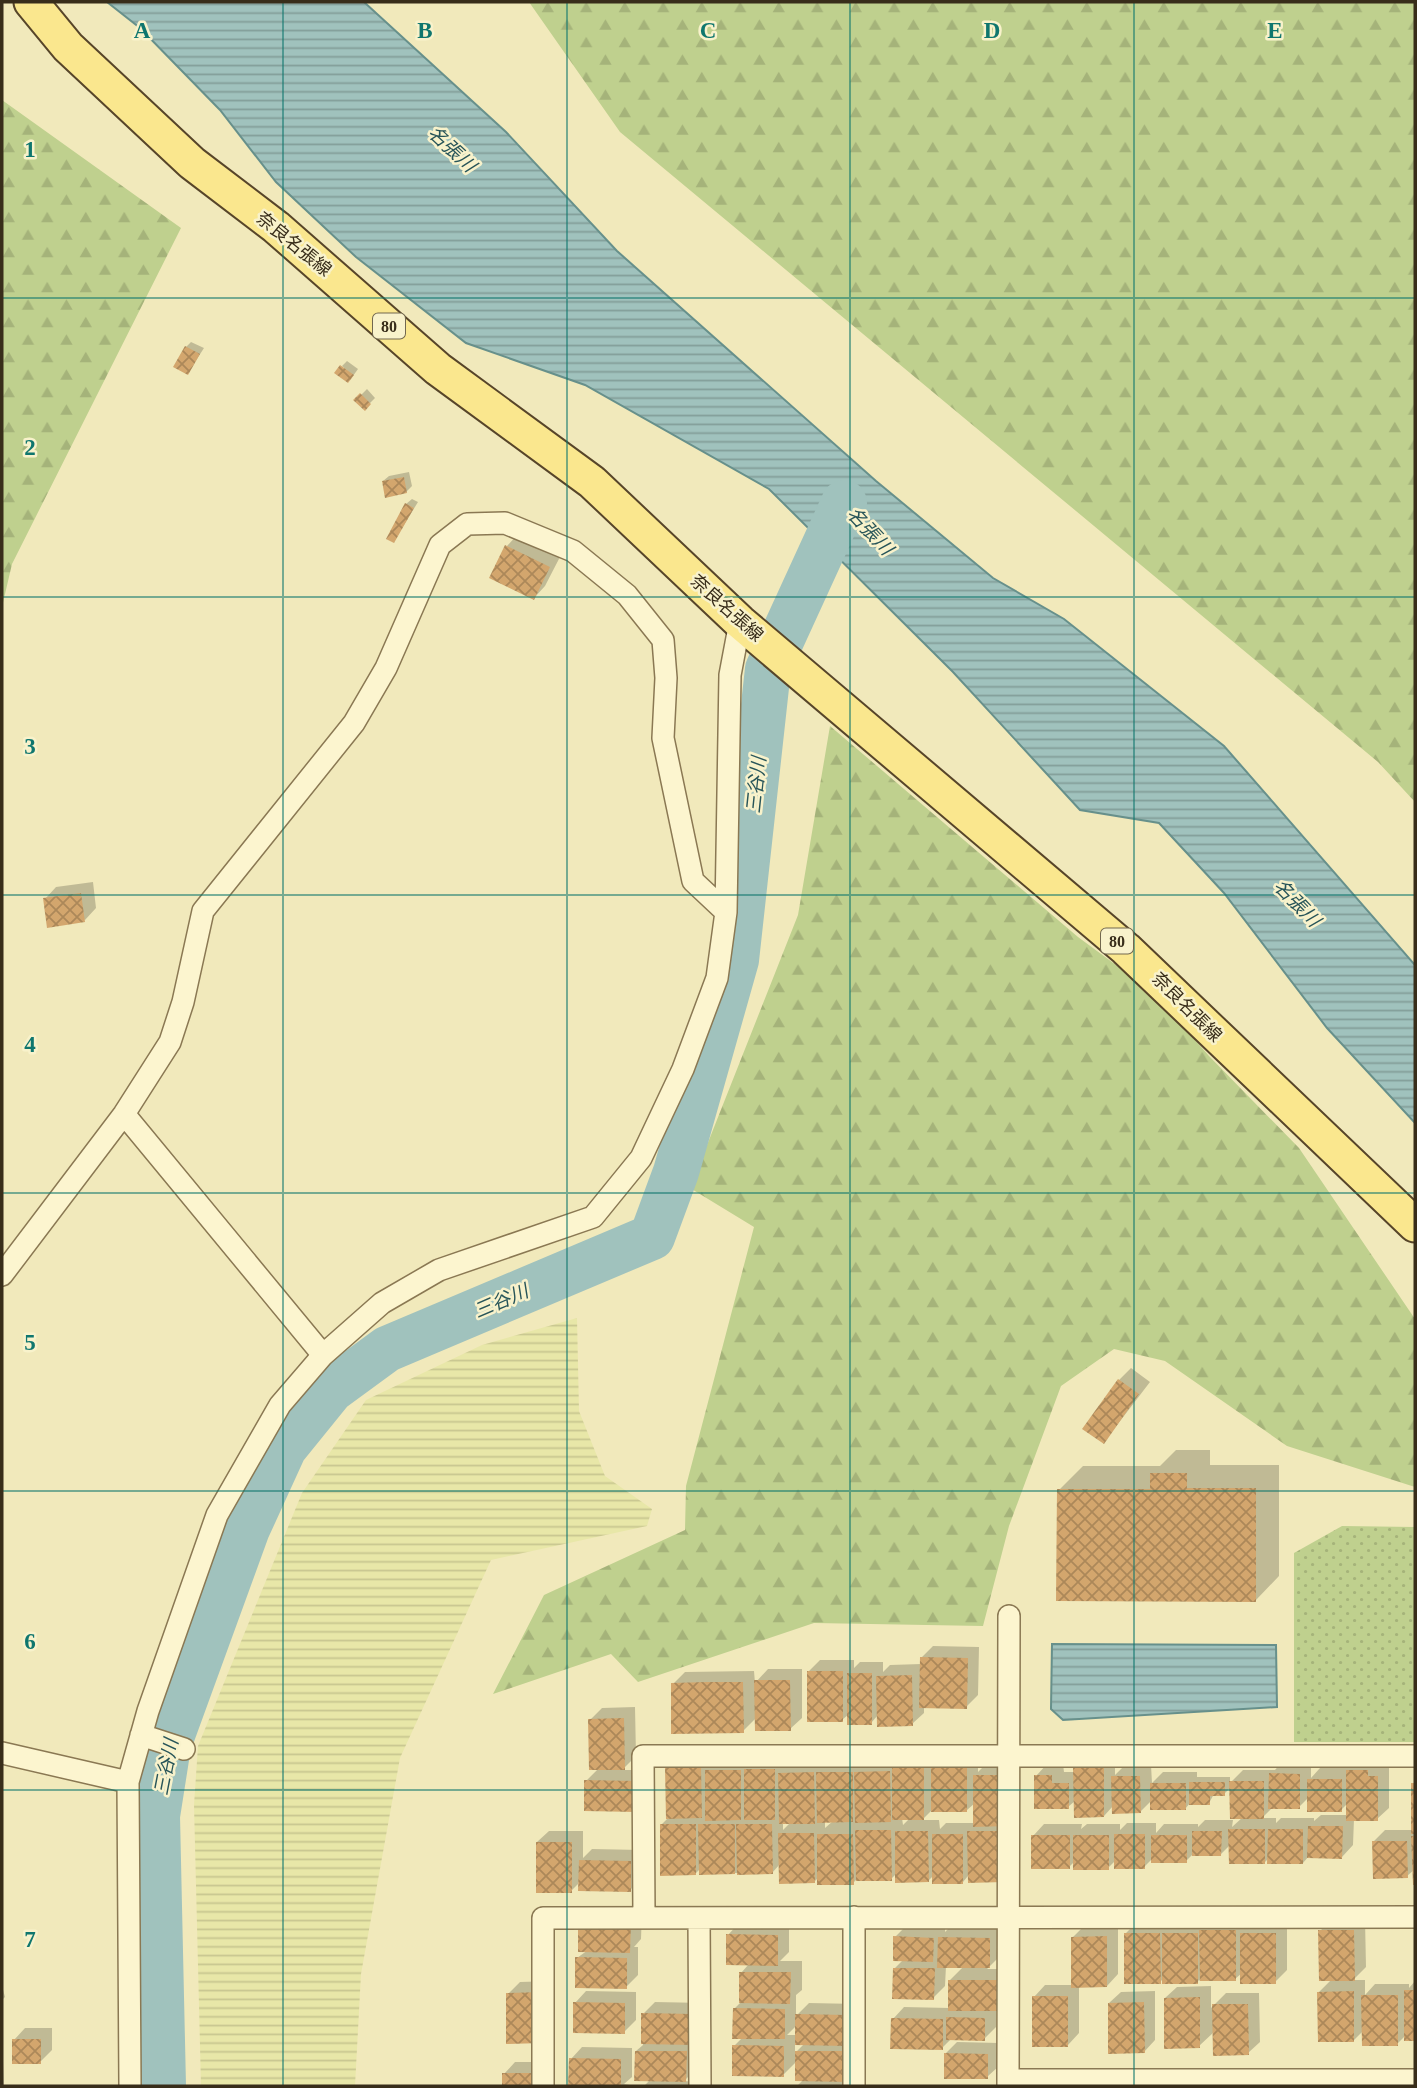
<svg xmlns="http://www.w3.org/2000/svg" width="1417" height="2088" font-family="'Times New Roman','Noto Sans JP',serif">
<defs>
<pattern id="farmland-rules" width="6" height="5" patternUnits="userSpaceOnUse" patternTransform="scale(1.75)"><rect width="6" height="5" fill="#e8e7a8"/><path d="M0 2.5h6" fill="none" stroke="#c8c690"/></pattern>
<pattern id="forest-firs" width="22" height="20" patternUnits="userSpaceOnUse" patternTransform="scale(1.75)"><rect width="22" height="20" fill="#bfd08e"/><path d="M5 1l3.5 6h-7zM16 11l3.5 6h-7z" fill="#a5b37a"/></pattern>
<pattern id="park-dots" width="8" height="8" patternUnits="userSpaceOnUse" patternTransform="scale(1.75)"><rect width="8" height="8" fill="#bfd08e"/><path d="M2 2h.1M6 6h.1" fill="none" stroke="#a5b37a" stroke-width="1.8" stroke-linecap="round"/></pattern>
<pattern id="water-rules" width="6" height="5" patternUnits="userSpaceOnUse" patternTransform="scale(1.75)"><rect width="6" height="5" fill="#a0c2bd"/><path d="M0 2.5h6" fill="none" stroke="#839e99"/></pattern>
<pattern id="building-cross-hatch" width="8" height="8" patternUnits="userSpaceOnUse" patternTransform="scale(1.75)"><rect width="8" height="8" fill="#d3a66d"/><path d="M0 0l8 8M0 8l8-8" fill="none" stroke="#ac8859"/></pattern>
</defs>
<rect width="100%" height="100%" fill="#f1e9bb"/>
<path fill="url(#farmland-rules)" d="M577,1318L579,1411L605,1476L652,1509L647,1526L491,1560L400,1758L361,1974L355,2086H201L194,1805L198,1746L302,1493L366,1400L482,1345Z"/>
<path fill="url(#forest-firs)" d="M529,2H1415V802L1378,762L620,132Z
M2,100L181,228L12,564L2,607Z
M830,726L1078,937L1154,993L1209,1056L1299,1148L1415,1319V1487L1287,1446L1165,1361L1114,1349L1061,1386L1009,1526L983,1626L814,1623L638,1682L611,1654L493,1694L544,1595L685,1530L686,1486L754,1227L690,1188L798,915Z"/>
<path fill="url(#park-dots)" d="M1342,1526L1415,1527V1742H1294V1553Z"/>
<path fill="url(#water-rules)" stroke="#67908b" stroke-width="2" d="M107,2H364L506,132L617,251L876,481L993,578L1064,619L1224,746L1415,965V1123L1327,1028L1224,893L1159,823L1080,810L953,672L769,489L585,385L466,343L356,257L276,182L220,110L140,28Z
M1052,1644L1276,1645L1277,1707L1063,1720L1051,1709Z"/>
<path fill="#0003" fill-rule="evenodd" d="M191,342L204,348L188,373L186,347Z
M347,361L358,369L353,376L342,366Z
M367,389L375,398L365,408L356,400Z
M409,472L412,486L406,492L383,481L389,476Z
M412,499L418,502L394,541L406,504Z
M518,534L561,555L545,586L534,598L507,546Z
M93,882L96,908L85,920L45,899L56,887Z
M1131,1368L1150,1382L1104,1442L1119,1380Z
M1176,1450H1210V1465H1279V1576L1256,1600L1059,1490L1083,1466H1160Z
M933,1646L979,1647L978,1695L966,1707L924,1706V1713L912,1724L878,1715L871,1723L849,1714L842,1720L808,1672L820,1660H854V1668L860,1662H883V1672L890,1665L921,1664V1658Z
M768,1669H802V1718L790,1729L756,1718L743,1731L673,1684L685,1672L754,1671L755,1683Z
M635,1707L636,1756L622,1770H647V1799L586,1781L599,1768L590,1720L602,1708Z
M978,1750V1772L986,1764H1020V1813L963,1882L934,1875L929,1880L897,1873L891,1879H857L853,1883L819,1877L814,1882L780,1864L772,1873H701V1868L696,1873L661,1825L667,1819V1769L679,1757L786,1758V1768L792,1762ZM975,1803V1823H946L940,1829L939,1820H922L931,1811L967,1810ZM902,1818H910L903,1825ZM825,1821H833L825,1828ZM783,1822H791L783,1830Z
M1087,1756H1115V1775L1125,1765H1151L1152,1783L1163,1772H1197V1777H1230V1783L1243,1770H1275L1282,1762L1311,1763V1778L1320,1768H1350L1360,1759L1389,1765V1808L1377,1819H1354L1353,1845L1342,1857L1309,1856L1303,1863L1269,1858L1265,1862L1230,1845L1221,1854H1193L1186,1861L1153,1858L1144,1867L1116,1860L1108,1868L1075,1861L1069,1867L1033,1836L1044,1824H1082L1081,1829L1087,1824H1120V1830L1127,1823H1156V1833L1164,1824H1198V1827L1205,1820H1233L1232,1827L1243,1817L1231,1787L1224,1794H1214L1209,1803H1190L1185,1809L1152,1800L1140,1812L1113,1806L1104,1816L1076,1800L1068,1807L1036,1776L1047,1764H1063L1064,1772H1075ZM1308,1798L1341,1810L1348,1803V1815H1321L1314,1821V1818H1281L1276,1823V1818H1262L1273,1807H1299Z
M1415,1781V1881L1414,1870L1407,1876L1373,1842L1385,1830H1413V1784Z
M549,1831H583V1858L592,1849L642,1850V1878L630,1890L580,1882L571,1891L537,1842Z
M642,1911L641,1939L634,1947H638V1975L626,1987L577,1958Z
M1247,1919V1928L1253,1922H1287V1970L1275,1982L1242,1973L1235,1979L1164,1982V1978L1160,1982L1125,1934L1137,1922Z
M1332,1919H1365L1366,1967L1353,1980H1365V1995L1375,1984H1409V1988L1415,1981V2039H1406V2035L1397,2044L1364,2030L1353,2041L1319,1992L1332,1979L1320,1931Z
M739,1923L789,1924V1952L780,1961H802V1990L796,1995V2016L809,2003L858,2004L855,2086H797L803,2080L797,2061L783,2075L734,2046L743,2037L735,2008L740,2003L741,1973L749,1964L728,1935ZM797,2025V2035H787ZM795,2043H805L795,2053Z
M907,1925L945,1926V1932L951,1926H1001V1955L987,1969H1012L996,2010V2027L984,2039L952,2038L942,2048L893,2019L904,2007L950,2008V1980L964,1966H946L945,1986L933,1998L895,1968L903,1960L895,1937Z
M1118,1925V1974L1107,1986H1079V2033L1068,2045L1034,1997L1045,1985H1073V1937L1084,1926Z
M553,1981L554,2030L542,2041L508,1994L520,1982Z
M2,1986L5,1997L2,2000Z
M1211,1986V2008L1226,1993H1259L1260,2042L1248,2053L1214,2032L1199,2046L1165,1998L1177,1987Z
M586,1991L636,1992V2020L624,2032L575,2003Z
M1155,1991V2040L1144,2052L1109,2003L1121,1992Z
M655,2002L705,2003L697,2068L684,2081L699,2082V2086H644L650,2080L636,2051L643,2045V2014Z
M2,2010H3L2,2054Z
M25,2028H52V2050L40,2062L14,2040Z
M957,2042L999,2043V2066L987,2077L945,2054Z
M582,2047L632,2048V2077L624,2084L635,2086H570L571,2059Z
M2,2061H3L4,2086H2Z
M515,2062H549V2086H504V2074Z
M739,2085L788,2086H738Z"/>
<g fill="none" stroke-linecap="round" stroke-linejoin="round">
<path stroke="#a0c2bd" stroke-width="46" d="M163,2086L157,1816L168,1746L247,1529L284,1448L331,1390L387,1349L652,1237L676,1172L736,960L768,669L844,503"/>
</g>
<path fill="url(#building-cross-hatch)" d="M185,346L200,354L188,375L173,367Z
M340,365L354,375L348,383L334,373Z
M360,393L371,404L365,411L353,400Z
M404,477L407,493L385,498L382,481Z
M405,503L414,508L394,543L386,539Z
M505,545L550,567L534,600L489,578Z
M81,893L85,922L47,928L43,898Z
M1118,1379L1139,1394L1104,1444L1082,1429Z
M1150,1473H1187V1488H1256V1602L1056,1601L1057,1489H1150Z
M920,1657L968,1658L967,1709L919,1708Z
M807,1671H843V1722H807Z
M847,1673H872V1725H847Z
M912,1675L913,1726L877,1727L876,1676Z
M754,1680H790L791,1731H755Z
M707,1682H743L744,1733L671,1734V1683Z
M624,1718L625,1770H589L588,1719Z
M931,1761H967V1812H931Z
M892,1764H924V1820H892Z
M701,1767L702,1818L666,1819L665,1768Z
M1073,1767H1104V1817L1074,1818Z
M744,1769H775V1820H744Z
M705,1770H741V1820L705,1821Z
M1346,1770H1368V1776H1378V1821H1346Z
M890,1771L891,1822L855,1823L854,1772Z
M814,1772L815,1824H779L778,1773Z
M816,1772H853V1822L817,1823Z
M1269,1773L1300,1774V1809H1268Z
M973,1775H1009V1826L973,1827Z
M1034,1775H1052V1783H1069V1809H1034Z
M1111,1776H1140L1141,1813L1112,1814Z
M1307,1779H1342V1812H1307Z
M584,1780L636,1781V1812L584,1811Z
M1229,1781H1264V1819H1230Z
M1189,1782H1225V1796H1210V1805H1189Z
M1150,1783H1186V1810H1150Z
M1411,1783H1415V1834H1411Z
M660,1824H696V1875L660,1876Z
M698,1824H735V1874L699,1875Z
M736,1824H772L773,1874L737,1875Z
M1308,1826H1343L1342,1859L1307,1858Z
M1228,1829H1265V1864H1229Z
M1268,1829H1303V1864H1267Z
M855,1830H891L892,1881H856Z
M895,1831H928L929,1882L895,1883Z
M967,1831H1004V1882L968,1883Z
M1192,1831H1222L1221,1856H1192Z
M778,1833H814L815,1883L779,1884Z
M817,1834H853L854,1885H817Z
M932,1834H963V1884H932Z
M1114,1834H1145V1869H1114Z
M1031,1835H1070V1869H1031Z
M1073,1835H1109V1870H1073Z
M1151,1835H1187V1863H1151Z
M1411,1836H1415V1885H1413Z
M1372,1841H1407L1408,1878L1373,1879Z
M536,1842H572V1893H536Z
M579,1860L631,1861V1892L578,1891Z
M578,1921L631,1922L630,1953L578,1952Z
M1199,1930H1236V1981H1200Z
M1318,1930H1354L1355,1981H1319Z
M1124,1933H1160L1161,1984H1124Z
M1162,1933H1198V1984H1162Z
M1240,1933H1276V1984H1240Z
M726,1934L778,1935V1966L726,1965Z
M893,1936L934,1938L933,1962L893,1961Z
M1107,1936V1987L1071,1988V1937Z
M938,1937L990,1938V1968H937Z
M575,1957L627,1958V1989L575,1988Z
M893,1968H935L934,2000L892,1999Z
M739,1972H791L790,2004L739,2003Z
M948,1980H1001L1000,2011H948Z
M1404,1990H1415V2041H1404Z
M1354,1991V2042H1318L1317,1992Z
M542,1992L543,2043L506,2044V1993Z
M1361,1995H1398V2046H1362Z
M1032,1996H1068V2047H1032Z
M1200,1997V2048L1164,2049V1998Z
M573,2002L625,2003V2034L573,2033Z
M1144,2002L1145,2053L1108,2054V2003Z
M1212,2004H1248L1249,2055L1213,2056Z
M733,2008L785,2009V2039H732Z
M641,2013L694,2014L693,2045L641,2044Z
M795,2014L847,2015V2046L795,2045Z
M946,2017L985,2018V2041L946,2040Z
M891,2018L943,2019V2050L890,2049Z
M12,2039H41V2064H12Z
M732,2045L784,2046V2077L732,2076Z
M635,2051H687L686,2082L634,2081Z
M795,2051H847V2082L795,2081Z
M944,2053L988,2054V2079H944Z
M569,2058L621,2059V2086H568Z
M502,2073H538V2086H502Z"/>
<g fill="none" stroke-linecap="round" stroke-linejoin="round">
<defs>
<path id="street" d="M124,1114L323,1355
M2,1275L124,1114L170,1042L183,1002L203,911L354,723L386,668L440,545L467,524L505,523L573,551L627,595L663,640L666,678L663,738L693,881L726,912
M141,1735L184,1749
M2,1753L128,1782
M644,1917L643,1756H1415
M699,1918L700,2086
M1008,2080H1415
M130,2086L128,1782L148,1711L217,1515L280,1405L323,1355L382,1303L439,1270L593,1217L641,1158L683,1069L717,978L726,912L730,675L740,622
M543,2086V1918L1415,1917
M854,2086V1917
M1008,2086L1009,1616"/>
<path id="primary" d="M31,2L68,47L192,163L276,227L438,369L592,482L740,622L1126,949L1415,1225"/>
</defs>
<use href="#street" stroke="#8a7853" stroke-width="24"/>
<use href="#primary" stroke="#574529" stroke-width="37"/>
<use href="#street" stroke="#fcf5cf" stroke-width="21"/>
<use href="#primary" stroke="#fae78e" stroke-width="33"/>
</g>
<path fill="none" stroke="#0f766e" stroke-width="2" stroke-opacity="0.55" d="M283,2V2086M567,2V2086M850,2V2086M1134,2V2086M2,298H1415M2,597H1415M2,895H1415M2,1193H1415M2,1491H1415M2,1790H1415"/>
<g text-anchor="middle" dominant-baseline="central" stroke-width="5" stroke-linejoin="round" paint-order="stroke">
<g fill="#f8f2cb" stroke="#72684f" stroke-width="2">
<rect x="373" y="313.5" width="32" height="25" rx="5"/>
<rect x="1101" y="928.5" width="32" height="25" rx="5"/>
</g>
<g font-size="16" font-weight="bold" fill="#382d1a">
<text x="389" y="326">80</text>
<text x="1117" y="941">80</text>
</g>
<g font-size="18" fill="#382d1a" stroke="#f8f2cb">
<text transform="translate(294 244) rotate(39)">奈良名張線</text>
<text transform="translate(727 608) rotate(42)">奈良名張線</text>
<text transform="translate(1187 1007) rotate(45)">奈良名張線</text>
</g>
<g font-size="19" font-style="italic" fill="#285559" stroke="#f8f2cb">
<text transform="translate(452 149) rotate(43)">名張川</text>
<text transform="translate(870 531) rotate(47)">名張川</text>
<text transform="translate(756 785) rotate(-84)">三谷川</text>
<text transform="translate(1297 903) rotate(46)">名張川</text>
<text transform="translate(501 1301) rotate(-23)">三谷川</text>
<text transform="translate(166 1767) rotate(-79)">三谷川</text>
</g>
</g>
<g font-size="23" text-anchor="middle" font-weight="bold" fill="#0f766e" stroke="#f8f2cb" stroke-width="5" stroke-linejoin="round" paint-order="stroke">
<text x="142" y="38">A</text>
<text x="425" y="38">B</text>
<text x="708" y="38">C</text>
<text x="992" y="38">D</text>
<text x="1275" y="38">E</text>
<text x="30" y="157">1</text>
<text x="30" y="455">2</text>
<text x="30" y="754">3</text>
<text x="30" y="1052">4</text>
<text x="30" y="1350">5</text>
<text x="30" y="1649">6</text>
<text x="30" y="1947">7</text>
</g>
<rect width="1417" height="2088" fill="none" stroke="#382d1a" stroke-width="7"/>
</svg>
